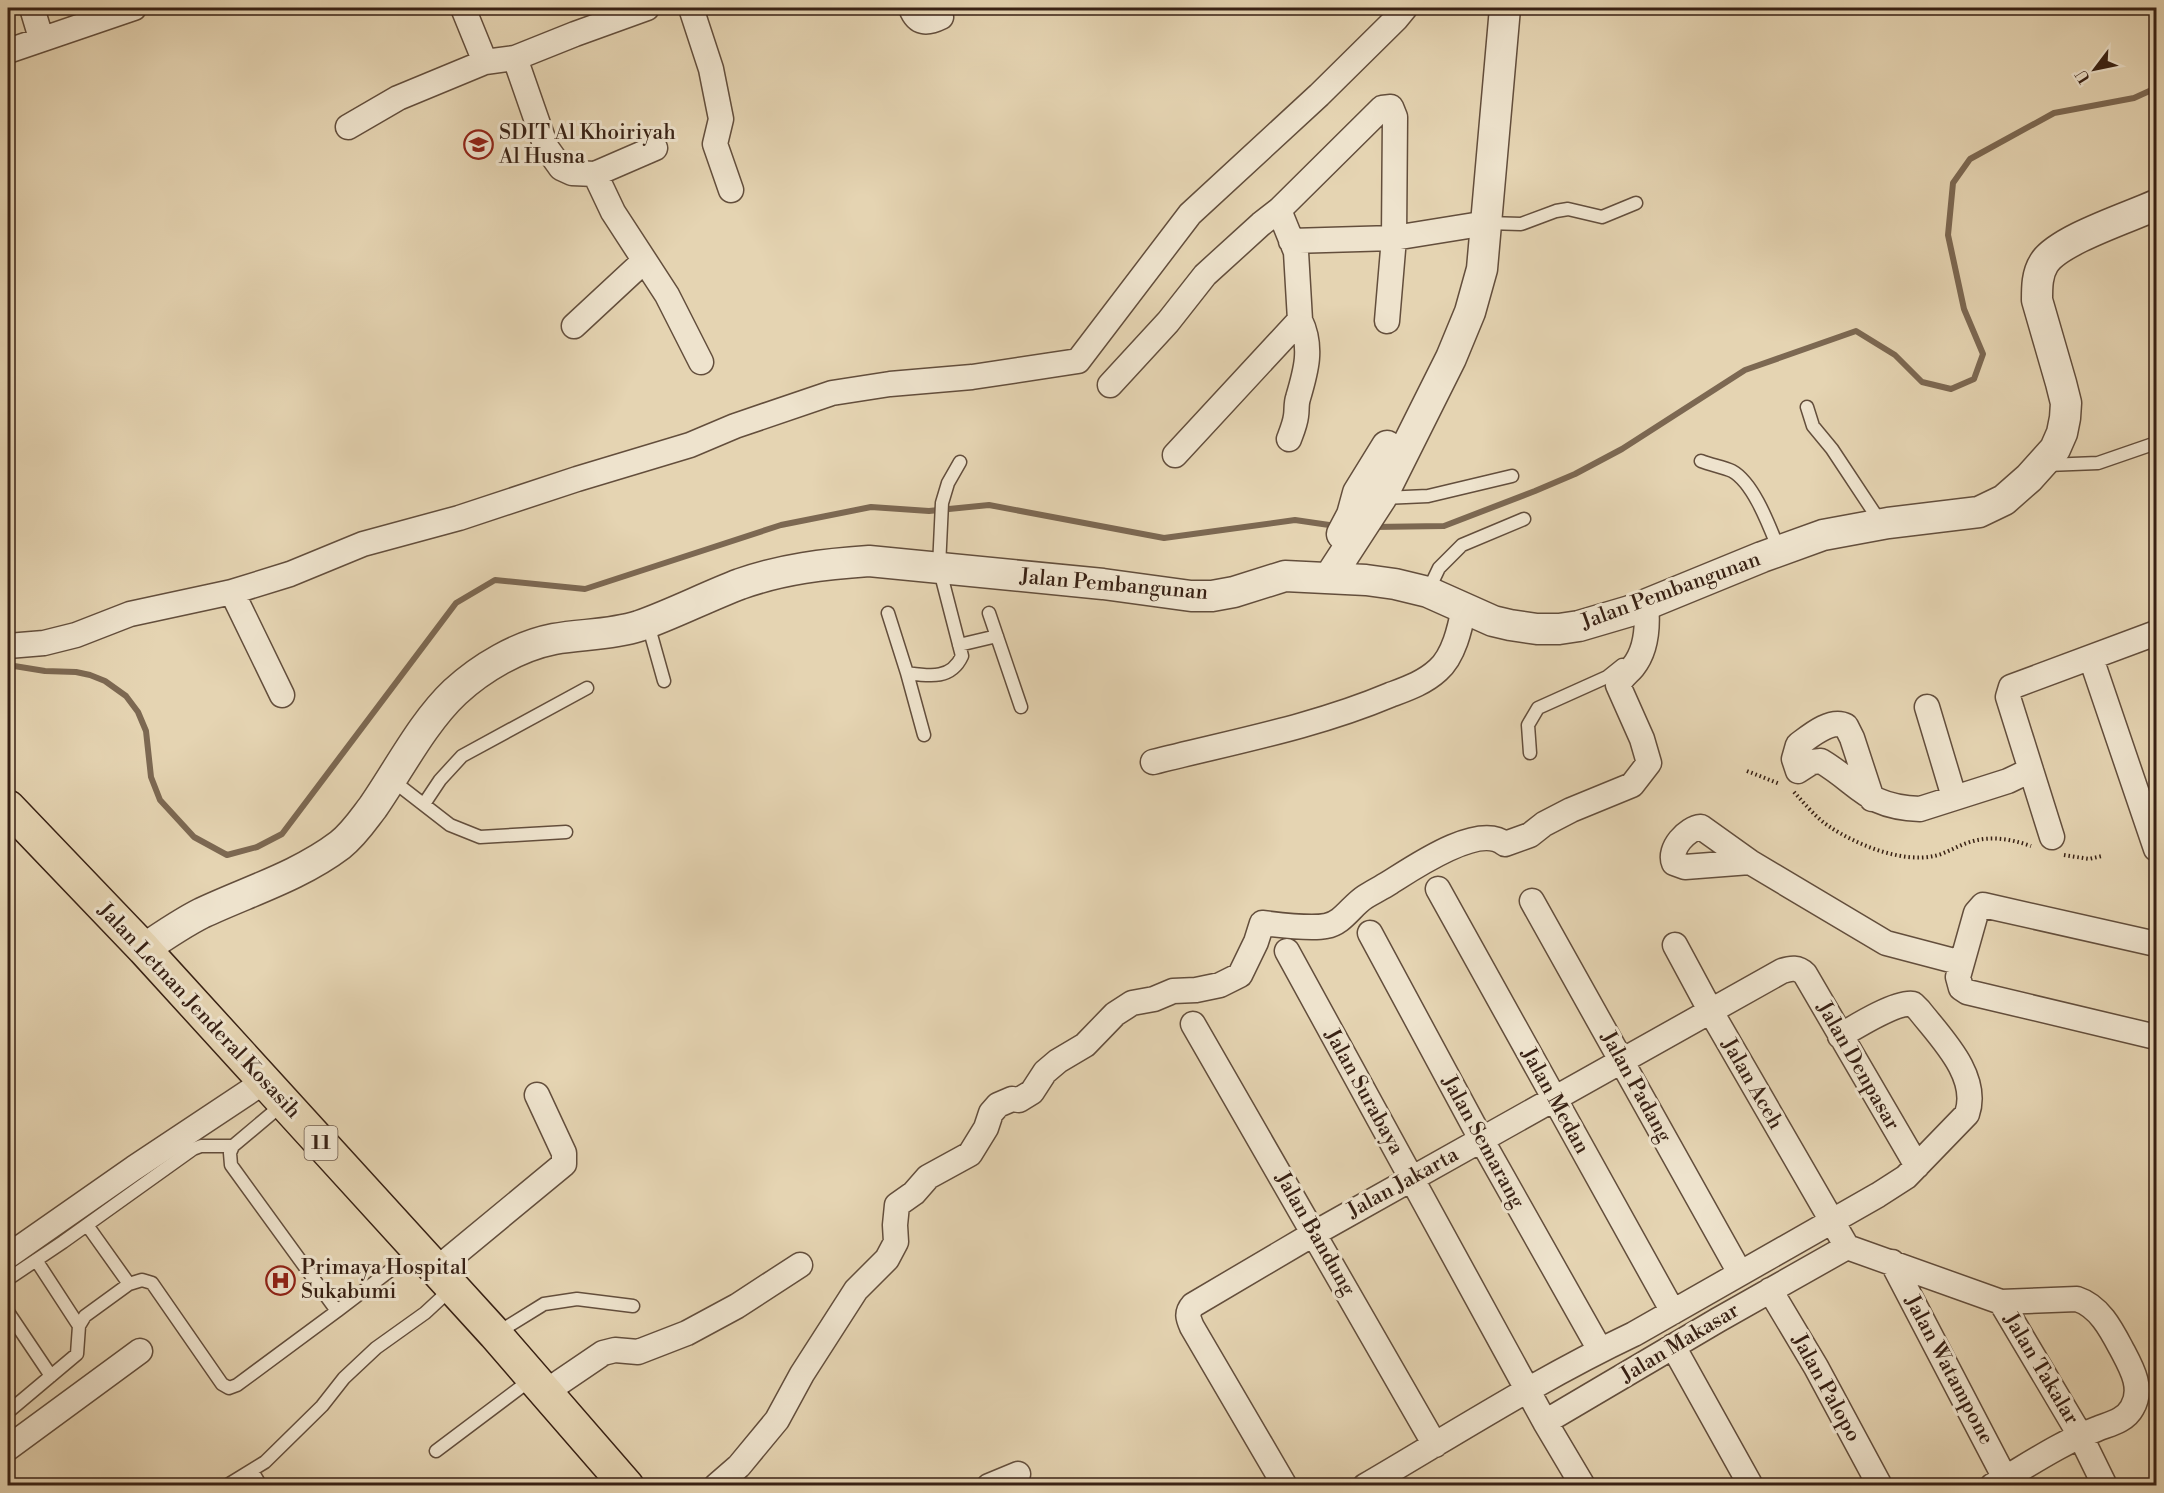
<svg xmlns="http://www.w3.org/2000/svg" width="2164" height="1493" font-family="'Libre Bodoni',serif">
<rect width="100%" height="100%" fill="#e5d4b2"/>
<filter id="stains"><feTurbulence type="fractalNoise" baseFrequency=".00333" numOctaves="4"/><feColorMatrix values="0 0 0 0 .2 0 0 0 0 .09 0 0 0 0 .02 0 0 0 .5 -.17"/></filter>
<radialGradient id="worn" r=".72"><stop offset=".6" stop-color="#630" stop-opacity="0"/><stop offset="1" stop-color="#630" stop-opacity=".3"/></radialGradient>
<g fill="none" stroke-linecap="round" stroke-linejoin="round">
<path stroke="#7c6852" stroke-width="6" d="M1373,527L1444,526L1535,491L1575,474L1622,449L1745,370L1856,331L1895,355L1922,382L1951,389L1974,379L1983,354L1964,309L1948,235L1953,183L1970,159L2054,113L2134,98L2156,88
M8,665L45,671L76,672L90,675L105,681L126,696L138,712L146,731L151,777L160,800L194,837L227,855L257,847L282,834L456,603L495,580L585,589L781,525L871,507L929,511L989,505L1164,538L1295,520L1336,526"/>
<defs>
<path id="service" d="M1487,223L1521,224L1556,211L1568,209L1602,217L1636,203
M1807,407L1813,426L1832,449L1881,523
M1701,461C1711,465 1723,467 1732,471C1754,483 1770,528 1779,550
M2047,465L2098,463L2156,443
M1383,498L1428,496L1512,476
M1428,591L1439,568L1462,545L1524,519
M888,613L907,673C929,676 951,680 962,656L939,567L942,503L948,483L960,462
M989,613L1021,707
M648,624L664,681
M959,645L997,636
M907,673L924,735
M1530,753L1528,725L1538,708L1607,677L1622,665
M392,780L450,825L480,837L566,832
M424,804L440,780L462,756L587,688
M283,1104L233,1146L230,1153L231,1165L337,1311L417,1250
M87,1225L129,1284
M36,1260L79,1326
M8,1279L63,1242L193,1149L201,1146H233
M8,1312L51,1376
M497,1333L544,1304L577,1299L633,1306
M8,1412L77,1354L79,1326L85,1316L129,1284L142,1280L152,1283L222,1384L229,1388L237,1385L337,1311
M436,1451L533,1378
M252,1471L261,1486
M226,1486L265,1462L322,1406L344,1378L376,1348L425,1313L452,1288"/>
<path id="minor" d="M32,8L41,38
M463,8L485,62L515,58L575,34L647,8
M691,8L711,69L721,119L715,144L731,190
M911,8C917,24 927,24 941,17
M8,51L134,8
M515,58L546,147L561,168L572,173L595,174L655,148
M348,127L398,98L485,62
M595,174L613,212L667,295L701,362
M1291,241L1394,238L1487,223
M574,326L644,261
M1110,385L1168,322L1205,275L1261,224L1279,210L1382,108L1391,107L1395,117L1394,238L1387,321
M1289,439C1292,431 1295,424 1296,416C1297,410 1296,404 1298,398C1306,371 1313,347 1300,320
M1175,455L1300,320L1296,252L1279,210
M232,592L282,695
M8,646L44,643L76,635L130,614L232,592L290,574L363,544L459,518L577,479L690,445L735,426L832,393L890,384L972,377L1078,361L1190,214L1319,95L1396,19L1405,8
M2091,658L2156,849
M1927,707L1954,797
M1153,762C1232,742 1314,727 1390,695C1406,689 1424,683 1438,670C1454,656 1460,628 1464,608
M1872,799L1852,738L1846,726C1831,718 1810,736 1798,745L1794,759L1798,771L1812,762L1821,761C1861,785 1866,807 1920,809L2008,781L2031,770
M2052,837L2008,697L2011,687L2156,633
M1750,862L1685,867L1674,863C1668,849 1687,828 1701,827L1750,862L1886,943L1962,963
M1438,889L1673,1312
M1532,901L1740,1273
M1370,933L1481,1139L1600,1350
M2156,944L1983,905L1976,913L1958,977L1961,988L1967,992L2156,1037
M1675,945L1710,1010L1847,1247L2001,1302L2077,1299C2099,1306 2111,1329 2121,1348C2131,1367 2144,1388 2132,1408C2125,1421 2109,1424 2097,1429C2060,1443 2027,1466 1992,1486
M1287,951L1545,1422L1718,1320L1847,1247
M1193,1024L1435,1445
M8,1256L134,1168L265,1081
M1892,1262L2009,1486
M437,1269L564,1164V1153L537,1095
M1770,1290L1816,1367L1880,1486
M2001,1302L2080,1435L2105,1486
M1673,1346L1751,1486
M547,1391L603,1353L615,1350L638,1352L687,1333L737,1306L800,1265
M1545,1422L1583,1486
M8,1448L140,1351
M716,1486L739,1466L777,1420L802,1374L856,1290L887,1259L896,1242L895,1225L897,1205L914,1193L928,1177L970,1154L986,1128L991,1113L998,1105L1012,1099L1019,1100L1032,1092L1045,1072L1058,1061L1085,1045L1115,1014L1132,1003L1154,999L1173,991L1196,990L1220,985L1240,975L1256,942L1262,923C1278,925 1311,929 1326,926C1343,923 1351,906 1365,897C1373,892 1381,888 1389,883C1413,868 1479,822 1505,844L1530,835L1544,824L1571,810L1632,785L1649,763L1642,739L1618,685C1622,677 1628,673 1633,667C1647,650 1648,625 1646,604
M989,1486L1018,1474
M1285,1486L1192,1327C1188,1318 1186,1313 1193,1305L1315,1233L1782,971C1791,968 1798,967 1805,974L1917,1166
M1365,1486C1454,1434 1541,1378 1634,1334L1878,1195L1906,1177L1967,1114C1980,1076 1941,1038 1919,1010L1913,1004C1897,1001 1855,1027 1840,1036"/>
<path id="tertiary" d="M1342,534L1352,515L1358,493L1387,446
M1329,578L1381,498L1451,358L1470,312L1482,269L1505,8
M144,949C163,936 182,923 202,913C249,891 299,876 340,845C354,834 363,820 373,807C398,771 423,722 455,692C481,668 518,646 554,639C582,634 611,635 639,626C673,614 706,597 740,584C782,569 825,564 869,561L1103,584L1191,596H1212L1234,592L1285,576L1366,580L1395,584L1428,592L1493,621L1510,625L1537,629H1559L1579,626L1630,611L1762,557L1823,535L1888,523L1979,512L2004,500L2029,478L2055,449L2062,433L2065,418L2066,403L2061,383L2037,300C2037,287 2037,274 2044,263C2058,240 2130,217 2156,205"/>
<path id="trunk" d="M8,807L144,949L495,1334L627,1486"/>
</defs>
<use href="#service" stroke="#634e3c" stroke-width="15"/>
<use href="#minor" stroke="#634e3c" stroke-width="27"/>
<use href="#tertiary" stroke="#634e3c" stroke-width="33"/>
<use href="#trunk" stroke="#382114" stroke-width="36"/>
<path stroke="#382114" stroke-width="4" stroke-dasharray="1.5 3" stroke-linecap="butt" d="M1747,771L1780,784
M1794,792C1805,804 1816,818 1830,827C1857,845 1902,863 1934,856C1944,854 1954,848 1964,844C1987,835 2008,838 2031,846
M2064,855L2089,859L2102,856"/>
<use href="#service" stroke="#eee3cd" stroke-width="12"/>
<use href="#minor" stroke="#eee3cd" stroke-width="24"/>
<use href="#tertiary" stroke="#eee3cd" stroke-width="30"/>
<use href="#trunk" stroke="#e5d4b2" stroke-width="33"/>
</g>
<defs>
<symbol id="school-ring" viewBox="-11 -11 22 22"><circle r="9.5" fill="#eee3cd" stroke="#8f2418" stroke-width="1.5"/><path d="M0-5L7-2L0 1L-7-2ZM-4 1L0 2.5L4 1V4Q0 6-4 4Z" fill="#8f2418"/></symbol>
<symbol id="hospital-ring" viewBox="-11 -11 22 22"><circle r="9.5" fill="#eee3cd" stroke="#8f2418" stroke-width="1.5"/><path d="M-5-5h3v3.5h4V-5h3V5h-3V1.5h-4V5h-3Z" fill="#8f2418"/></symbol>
</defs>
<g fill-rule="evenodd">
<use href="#school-ring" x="462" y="128" width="33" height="33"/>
<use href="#hospital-ring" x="264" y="1264" width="33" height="33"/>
</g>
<g text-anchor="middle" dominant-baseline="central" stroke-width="6" stroke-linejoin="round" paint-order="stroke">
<rect fill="#eee3cd" stroke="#6f5b4c" stroke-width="1.5" x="304.5" y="1126" width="33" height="34" rx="4.5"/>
<g font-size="20" font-weight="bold" fill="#382114">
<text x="321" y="1143">11</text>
</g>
<g font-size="21" fill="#382114" stroke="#eee3cd" text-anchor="start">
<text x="499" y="133">SDIT Al Khoiriyah<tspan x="499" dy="24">Al Husna</tspan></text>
<text x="301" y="1268">Primaya Hospital<tspan x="301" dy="24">Sukabumi</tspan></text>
</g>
<g font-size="21" fill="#382114" stroke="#eee3cd">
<text transform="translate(1114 585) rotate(5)">Jalan Pembangunan</text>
<text transform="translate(1671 591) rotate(-20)">Jalan Pembangunan</text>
<text transform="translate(199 1011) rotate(47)">Jalan Letnan Jenderal Kosasih</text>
<text transform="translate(1858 1066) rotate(60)">Jalan Denpasar</text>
<text transform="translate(1752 1084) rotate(60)">Jalan Aceh</text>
<text transform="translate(1636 1087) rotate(61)">Jalan Padang</text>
<text transform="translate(1364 1092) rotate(61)">Jalan Surabaya</text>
<text transform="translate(1555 1101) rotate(61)">Jalan Medan</text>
<text transform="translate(1483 1142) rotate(61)">Jalan Semarang</text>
<text transform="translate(1403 1183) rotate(-29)">Jalan Jakarta</text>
<text transform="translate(1315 1234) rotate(60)">Jalan Bandung</text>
<text transform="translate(1680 1343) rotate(-31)">Jalan Makasar</text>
<text transform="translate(2041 1369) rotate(59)">Jalan Takalar</text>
<text transform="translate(1949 1370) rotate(62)">Jalan Watampone</text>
<text transform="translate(1826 1388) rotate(61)">Jalan Palopo</text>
</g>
</g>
<rect width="2164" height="1493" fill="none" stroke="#e5d4b2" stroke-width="30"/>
<rect x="9" y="9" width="2146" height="1475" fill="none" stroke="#382114" stroke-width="3"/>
<rect x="15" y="15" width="2134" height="1463" fill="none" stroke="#382114" stroke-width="1.5"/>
<g transform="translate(2095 69) rotate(238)" stroke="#eee3cd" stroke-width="4.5" paint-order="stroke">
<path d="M0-4.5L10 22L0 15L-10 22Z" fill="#382114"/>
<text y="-9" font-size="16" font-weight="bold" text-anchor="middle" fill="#382114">U</text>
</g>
<rect width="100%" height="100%" filter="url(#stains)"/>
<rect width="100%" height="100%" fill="url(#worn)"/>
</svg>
